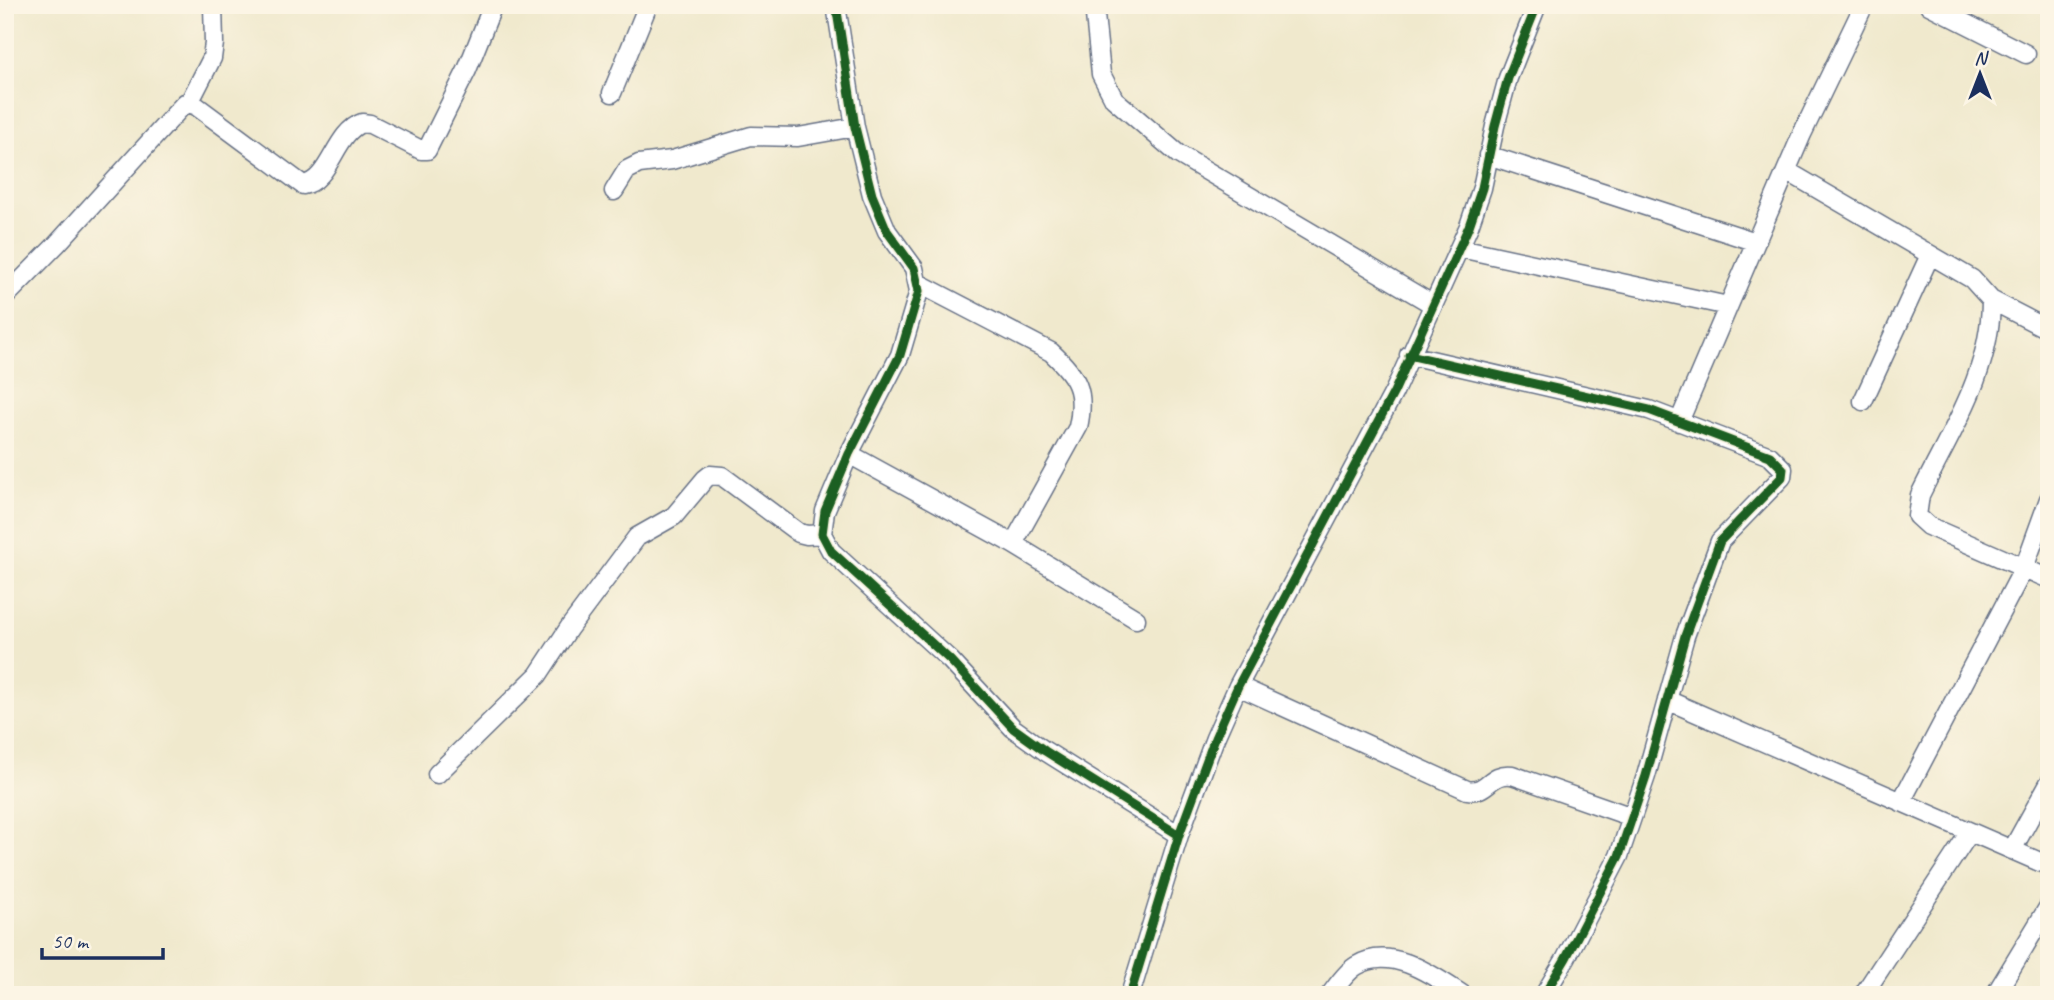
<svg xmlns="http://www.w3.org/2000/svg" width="2054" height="1000" font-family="Caveat,sans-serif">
<rect width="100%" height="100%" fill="#fcf5e5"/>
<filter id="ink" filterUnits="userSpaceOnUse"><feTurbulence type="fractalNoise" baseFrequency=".0143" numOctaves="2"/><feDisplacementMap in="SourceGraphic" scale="14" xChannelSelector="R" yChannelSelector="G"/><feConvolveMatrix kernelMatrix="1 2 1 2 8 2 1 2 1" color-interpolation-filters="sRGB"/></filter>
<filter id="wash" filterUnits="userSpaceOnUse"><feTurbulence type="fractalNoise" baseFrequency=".00686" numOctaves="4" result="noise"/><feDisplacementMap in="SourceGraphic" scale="28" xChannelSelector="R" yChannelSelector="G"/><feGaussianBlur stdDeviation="1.57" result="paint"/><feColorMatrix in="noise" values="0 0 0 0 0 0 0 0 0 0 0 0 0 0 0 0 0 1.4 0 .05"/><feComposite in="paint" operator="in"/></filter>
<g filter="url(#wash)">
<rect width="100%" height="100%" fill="#f0e9cd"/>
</g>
<g filter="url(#ink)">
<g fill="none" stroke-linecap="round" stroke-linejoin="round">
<defs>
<path id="street" d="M836,5L855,127L872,195L887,231L914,268L919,291L900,355L849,454L825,511L822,534L831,551L950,660L1013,728L1045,751L1179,835
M1094,5L1101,74L1114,99L1178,154L1432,304
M1929,5L2026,54
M612,93L648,5
M189,103L212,58L214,43L213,5
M1488,155L1756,242
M1787,171L1972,279L1991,300C1991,373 1951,431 1920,495L1917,516L1928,526L2049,579
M614,191L627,170L639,164L672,160L751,136L798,137L855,127
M1460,248L1728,306
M918,283L1051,352C1077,376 1086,391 1078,427L1013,544
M5,297L57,244L185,103L195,105L303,185C330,182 335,132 362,123L370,124L421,150H427L467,70L493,5
M1991,300L2049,330
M1409,355L1649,410L1770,456L1783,469L1782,477L1720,541L1685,636L1646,776L1619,856L1566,958L1544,995
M1863,401L1930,255
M1679,422L1802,134L1864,5
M849,454L1013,544L1136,619
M1238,686L1467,790C1488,794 1489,772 1512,775L1632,817
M1667,700L2049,866
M437,774L538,675L569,628L637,537L674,516L705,479L710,475L722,476L799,533L807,535L822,534
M1901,802L2024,568L2049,499
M2012,850L2049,783
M1130,995L1179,835L1215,738L1238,686L1394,392L1469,226L1482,188L1495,126L1508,78L1537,5
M1330,995C1337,986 1346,972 1356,966C1391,944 1434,976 1463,995
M1863,995L1970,832
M1995,995L2049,906"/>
</defs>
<use href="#street" stroke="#667085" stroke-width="21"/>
<use href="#street" stroke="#fff" stroke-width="18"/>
<defs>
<path id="cycleway" d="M836,5L855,127L872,195L887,231L914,268L919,291L900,355L849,454L825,511L822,534L831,551L950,660L1013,728L1045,751L1179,835
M1409,355L1649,410L1770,456L1783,469L1782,477L1720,541L1685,636L1646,776L1619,856L1566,958L1544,995
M1130,995L1179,835L1215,738L1238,686L1394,392L1469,226L1482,188L1495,126L1508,78L1537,5"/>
</defs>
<use href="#cycleway" stroke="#fcf5e5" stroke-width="13"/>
<use href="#cycleway" stroke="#1b5e20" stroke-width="9"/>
</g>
</g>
<rect width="2054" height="1000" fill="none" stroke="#fcf5e5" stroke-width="28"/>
<g transform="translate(1980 74)" stroke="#fcf5e5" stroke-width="5" paint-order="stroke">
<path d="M0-5L12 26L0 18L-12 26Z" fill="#1b2f5e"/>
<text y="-10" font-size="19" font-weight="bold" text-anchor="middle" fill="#1b2f5e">N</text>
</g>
<path d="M42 948v10h121v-10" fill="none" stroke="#1b2f5e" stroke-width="3.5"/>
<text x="52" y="948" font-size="21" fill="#1b2f5e" stroke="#fcf5e5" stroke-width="5" paint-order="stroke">50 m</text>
</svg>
